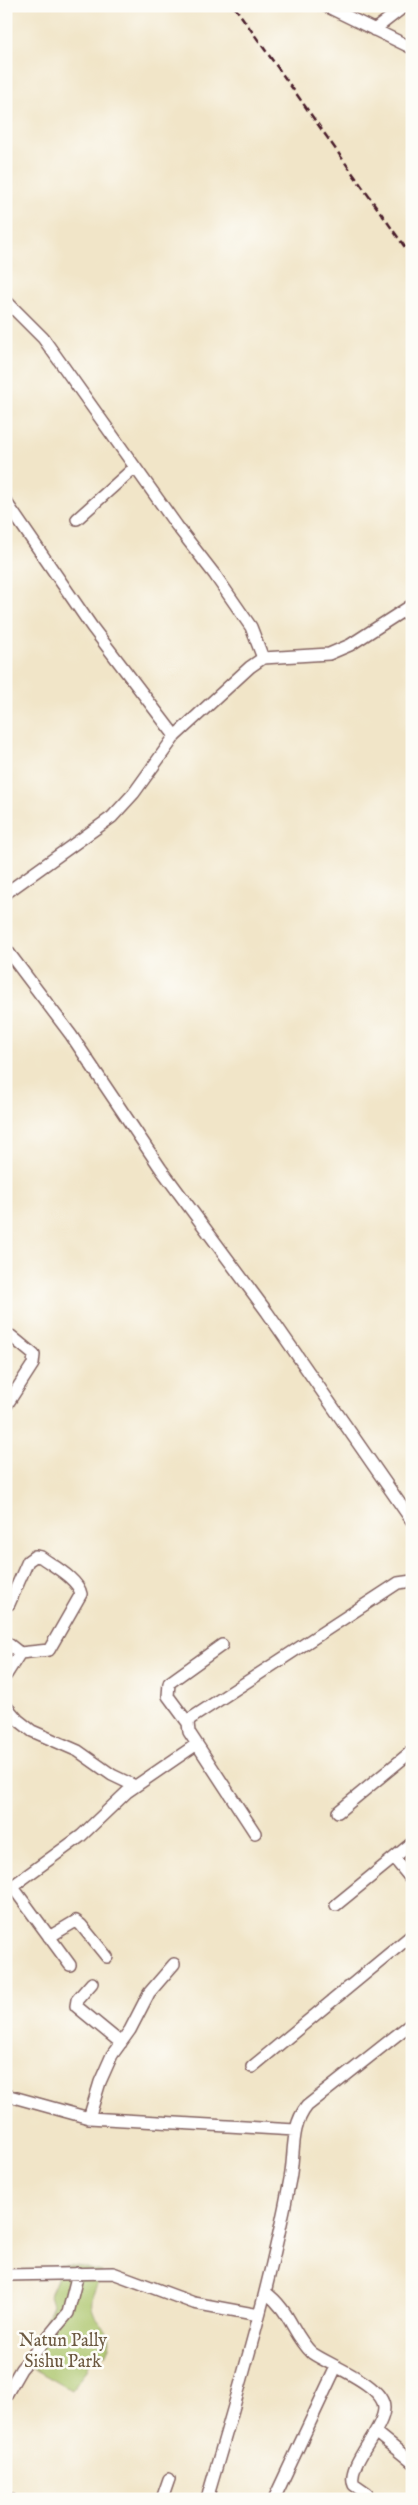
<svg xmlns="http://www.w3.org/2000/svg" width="418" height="2505" font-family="'IM FELL English',serif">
<rect width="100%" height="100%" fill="#fdfcf7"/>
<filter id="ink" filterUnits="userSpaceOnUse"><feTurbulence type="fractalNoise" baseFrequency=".02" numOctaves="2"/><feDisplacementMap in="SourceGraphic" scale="10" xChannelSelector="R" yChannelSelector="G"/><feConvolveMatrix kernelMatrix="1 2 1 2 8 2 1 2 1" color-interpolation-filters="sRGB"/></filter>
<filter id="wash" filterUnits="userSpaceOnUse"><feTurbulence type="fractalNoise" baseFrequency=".0096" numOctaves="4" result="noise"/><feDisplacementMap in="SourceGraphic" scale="20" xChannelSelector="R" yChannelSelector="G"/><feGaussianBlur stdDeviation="1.12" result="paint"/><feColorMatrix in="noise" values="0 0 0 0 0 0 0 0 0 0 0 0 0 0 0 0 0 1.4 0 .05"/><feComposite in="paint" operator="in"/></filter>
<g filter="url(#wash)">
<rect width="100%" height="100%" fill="#f1e5c8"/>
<path fill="#abc56b" stroke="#7a724b" d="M59,2265L77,2266L102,2272C99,2281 90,2296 92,2306C95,2329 120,2328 105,2355L95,2350L93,2352L87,2370L71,2390L24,2363L53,2305L50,2295L57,2279Z"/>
</g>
<g filter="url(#ink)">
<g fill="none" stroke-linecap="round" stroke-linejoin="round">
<defs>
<path id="minor" d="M326,6L412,48
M374,30L405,6
M6,301L43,338L177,526L215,575L251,627L263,658
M6,502L92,627L175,736
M77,519L135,467
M6,893L112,817L134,793L175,736L250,667L263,658L329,654L350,645L412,605
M6,949L71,1035L161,1169L267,1312L412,1521
M6,1335L11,1336L34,1355L33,1364L6,1406
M6,1642L20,1653
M6,1675L20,1653L49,1650L81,1594C78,1579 53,1566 41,1557L35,1556L28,1561L9,1604
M6,1706L18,1720L32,1731L78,1751L112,1775L135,1786
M188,1723L168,1696L169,1683L222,1645
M338,1812L412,1751
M255,1833L189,1732L188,1723L190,1719L398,1583L412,1581
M394,1858L412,1880
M12,1886L70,1965
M6,1891L81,1836L127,1792L197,1744
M336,1905L412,1843
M49,1937L76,1921L81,1925L107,1957
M92,1983L77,2000L76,2006L121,2043
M252,2067L412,1935
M6,2095L89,2118L295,2130
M89,2118L100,2082L112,2055L130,2030L149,1993L174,1964
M6,2275L113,2273L194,2303L259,2315
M265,2292C291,2311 292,2334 312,2353C329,2365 384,2385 384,2408C384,2430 345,2466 354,2485L367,2494L369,2499
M6,2395L21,2369L68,2313L78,2273
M375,2432L412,2462
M6,2497L10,2499
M162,2499L169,2479
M207,2499C238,2393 270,2287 290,2179C295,2154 290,2127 307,2106L412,2023
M274,2499L336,2367"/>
</defs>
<use href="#minor" stroke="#846462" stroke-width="14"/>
<use href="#minor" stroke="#fff" stroke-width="11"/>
<path stroke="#4a1f2b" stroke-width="2.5" stroke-dasharray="8 4" stroke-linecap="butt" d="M234,6L412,257"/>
</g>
</g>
<g text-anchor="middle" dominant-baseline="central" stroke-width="5" stroke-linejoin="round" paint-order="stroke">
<g font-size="18" fill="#6c5941" stroke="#fdfcf7">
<text x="63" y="2341">Natun Pally<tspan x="63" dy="21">Sishu Park</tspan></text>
</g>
</g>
<rect width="418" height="2505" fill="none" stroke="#fdfcf7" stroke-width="25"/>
</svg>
